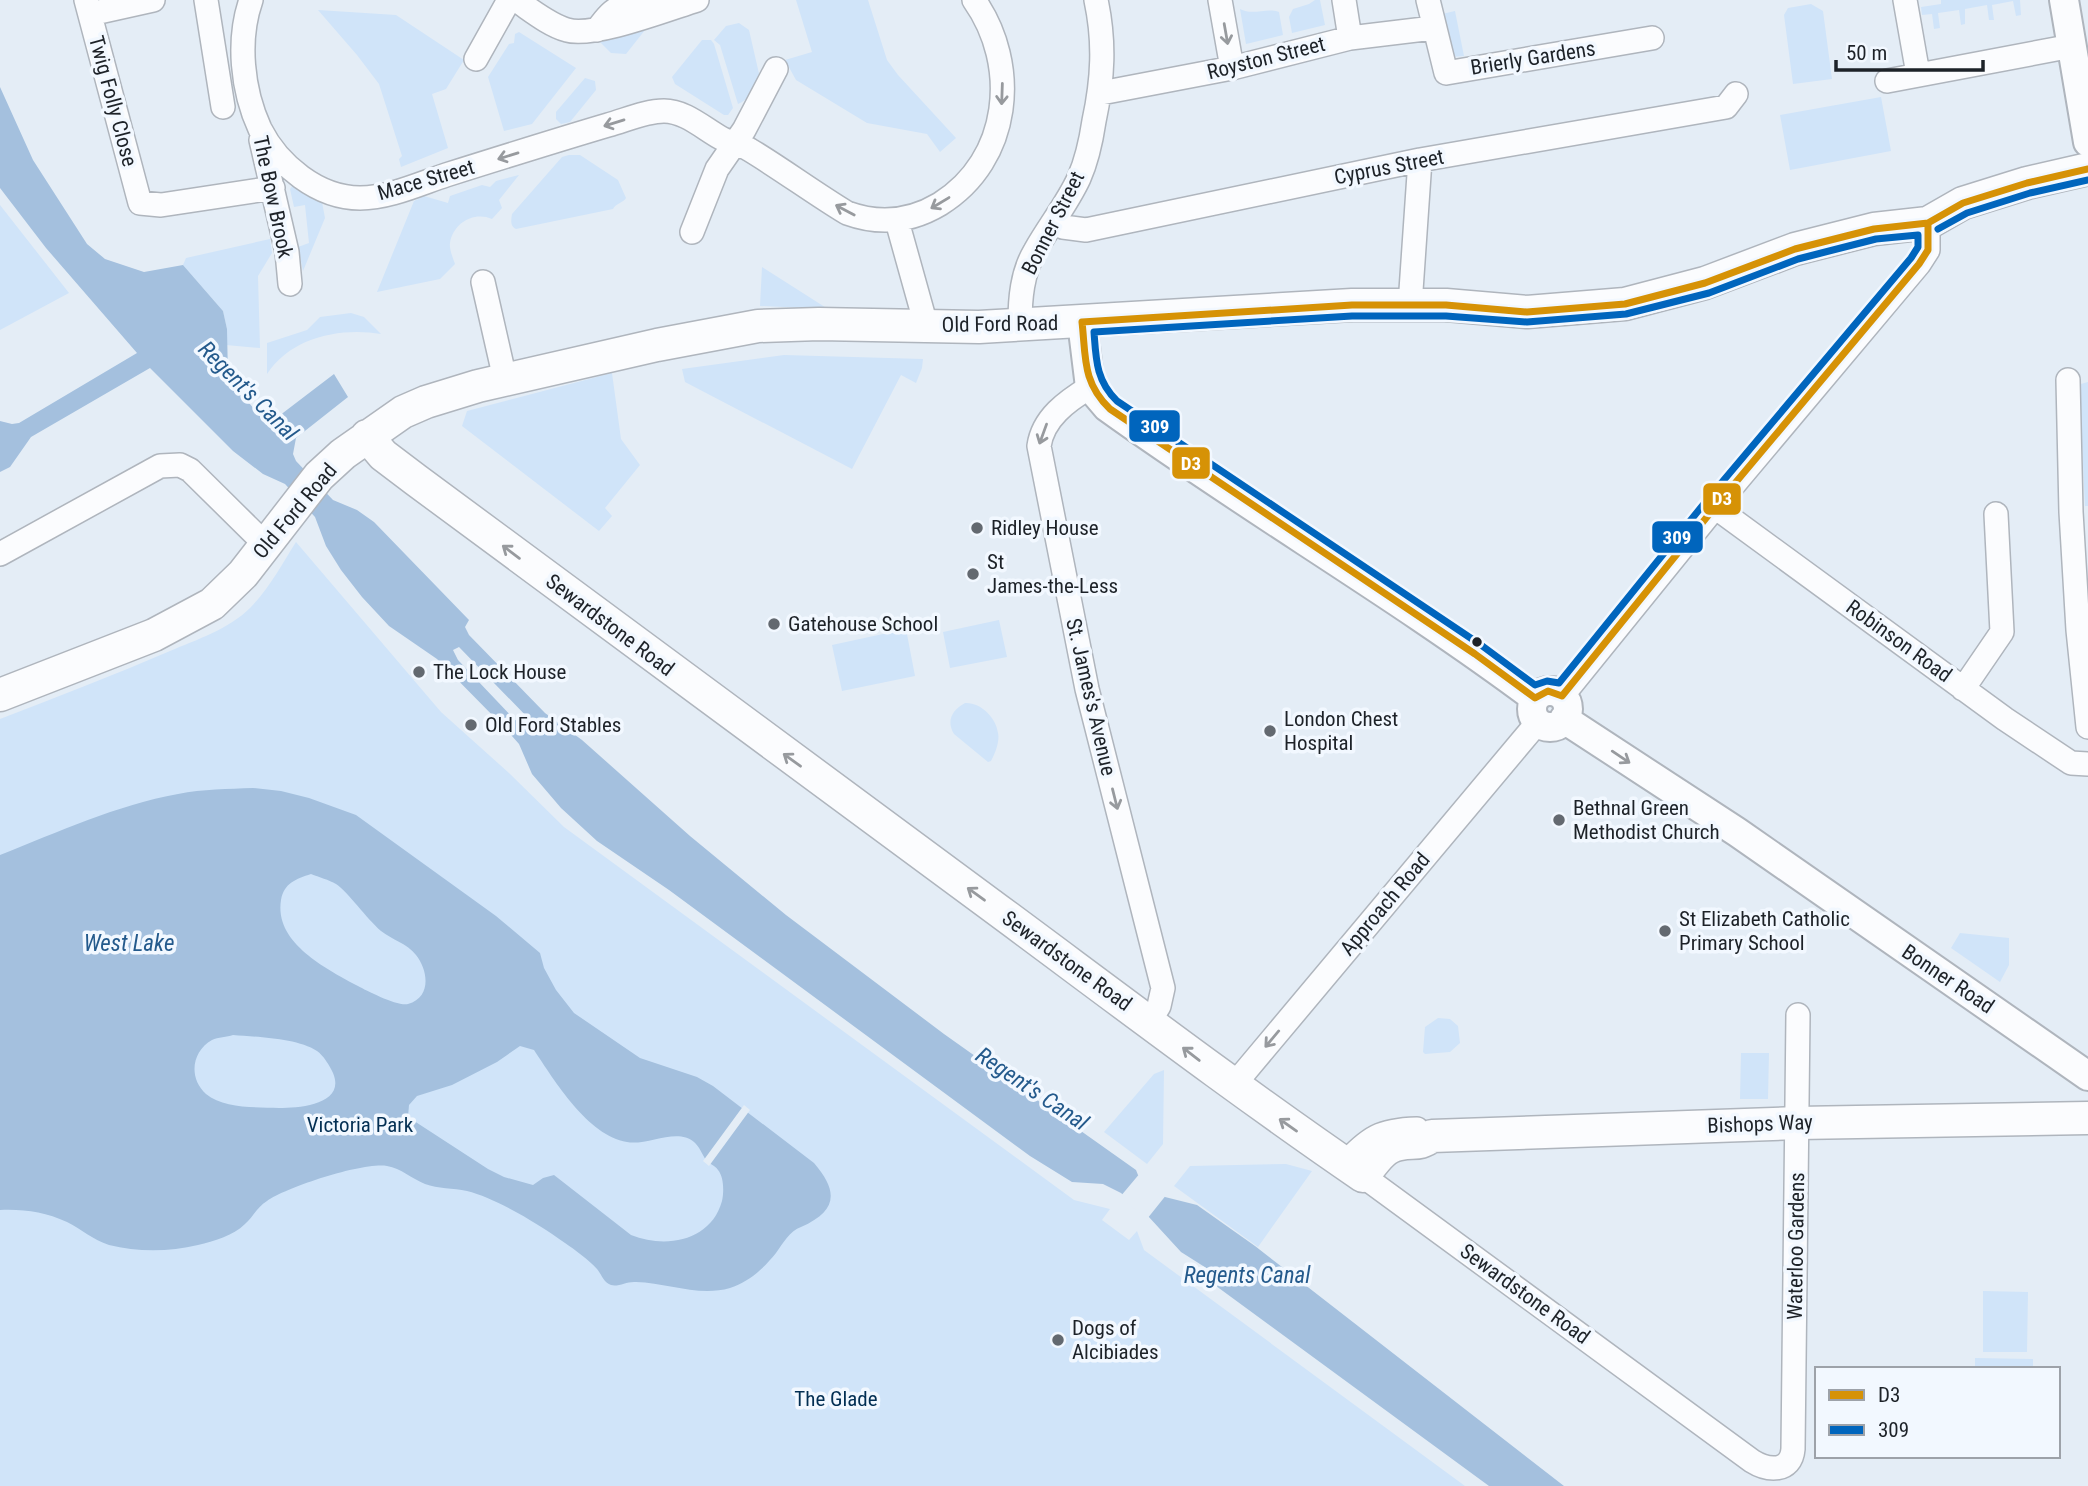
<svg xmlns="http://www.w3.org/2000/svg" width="2088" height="1486" font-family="'Roboto Condensed',sans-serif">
<rect width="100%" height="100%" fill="#e4edf6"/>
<path fill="#d0e4f9" d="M796,0H868L887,60L898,75L956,138L940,152L927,134L867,123L796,80L785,60L812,52Z
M1315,0H1320L1325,25L1292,33L1289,17L1293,9L1309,4Z
M1941,0H2020L2021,15L2016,16L2013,1L1992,5L1994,20H1989L1987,5L1965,9V24L1961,25L1959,10L1938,13L1940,28L1934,29L1932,14L1922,15L1921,7L1941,4Z
M1811,4L1823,11L1832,79L1793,84L1784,15L1788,8Z
M1240,9C1253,16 1267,7 1279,12L1283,35L1246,44Z
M318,10L396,15L464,60L446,89L432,94L448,148L401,167L399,159L402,156L379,84L357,55Z
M1455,11L1464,56L1450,57L1442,14Z
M739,23L749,30L760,78C757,89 748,100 738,104L720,45L714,40L726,26Z
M649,25L626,54L611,53L600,42Z
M519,32L576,68L532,124L504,131L488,77L509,44L514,43L515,34Z
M702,40H711L714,44L733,108L728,115H724L675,84L672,77Z
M585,78L595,81L596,90L570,122L561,124L556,119V112Z
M1881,97L1891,151L1790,170L1780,115Z
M569,155H580L618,180L626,198C623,203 616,203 613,209L516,229C510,226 511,220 512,214L562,157Z
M519,175L499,200L502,208L492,219C474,211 453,223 450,243C449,249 453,258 455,264L440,279L377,292L414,201L424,196L448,203L450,196L482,185L490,187L496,181Z
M294,184L322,202L325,218L303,271L298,247L309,243L305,205L294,207L290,189Z
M0,205L69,293L0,330Z
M270,239L272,253L258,276L260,348L226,345L227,329L223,311L183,265L186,258Z
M762,267L828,309L760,306Z
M351,313L364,317L381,334C341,327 291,337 267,374V343L307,330L320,317Z
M784,355L923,359L922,368L916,383L901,375L852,469L685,382L682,369Z
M612,373L621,439L640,465L605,508L612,516L599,531L462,426L467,411Z
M2088,382V506H2085L2080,401L2081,384Z
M296,542L441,712L509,773L564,827L1074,1200L1110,1209L1102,1220L1129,1240L1137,1231L1144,1250L1465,1486H0V719C57,697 114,675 170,651C196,640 229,629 250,608C269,589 282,564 296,542Z
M999,620L1007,657L950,668L943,632Z
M906,629L915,676L842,691L832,645Z
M965,703C980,702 996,717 998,733C1000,741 995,754 991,761L988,762L954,734C946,721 952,710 965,703Z
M1960,933L2009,938V965L2000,982L1951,948Z
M1438,1018L1450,1019L1458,1026L1460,1043L1450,1052L1425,1054L1423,1052L1425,1027Z
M1741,1053H1769L1768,1099H1740Z
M1164,1070L1163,1144L1147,1164L1104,1132L1154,1074Z
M1286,1164L1312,1171L1258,1247L1174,1186L1190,1166Z
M1983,1291L2028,1292L2027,1352H1983Z
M1975,1358L2033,1359V1369H1975Z"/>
<path fill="#a4c0de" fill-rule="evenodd" d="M0,87L33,160L87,244L105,259L144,272L183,265L223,311L227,329L228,377L258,414L275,419L334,374L348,397L296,438L293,454L296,461L333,500L357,510L374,522L469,620L465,627L469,635L545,713L582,740L690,836L786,915L944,1034L1136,1170L1138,1175L1165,1197L1197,1205L1255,1246L1564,1486H1489L1212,1283L1211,1271L1181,1252L1148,1216L1121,1193L1103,1184L1072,1182L1030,1156L669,890L597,841L561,808L532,774L519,744L504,727L437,659L389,626L362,597L341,570L326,546L315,517L285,484L263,474L233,451L150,368L31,437L10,467L0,472V421L12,424L19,423L137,353L46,248L0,188ZM459,647L532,722L535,726V731L532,732L514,719L458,660L453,650Z
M253,788L281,791L309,798L356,815L496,916L540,953L544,968L556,990L574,1013L640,1058L697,1077L713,1086L814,1163C839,1192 837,1211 801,1227C790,1231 783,1243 776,1253C764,1268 749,1282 730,1288C699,1297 668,1283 636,1282C627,1281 619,1287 611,1285C603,1282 602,1275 597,1269C588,1259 575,1250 565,1243C540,1225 496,1198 467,1191C453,1188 438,1189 425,1184C412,1179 401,1168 387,1166C363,1162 287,1187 267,1201C257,1207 253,1217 245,1224C233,1236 214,1241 198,1245C169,1252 137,1252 109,1245C93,1240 81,1229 67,1222C45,1212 24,1209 0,1210V855C58,832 117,805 178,794C203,789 228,789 253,788ZM311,874C319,877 329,880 336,884C349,893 366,918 381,931C392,940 407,943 416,955C428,970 432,997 408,1004C399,1007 367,991 358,986C327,969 274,943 281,900C284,883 296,879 311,874ZM233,1035C257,1037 297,1038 317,1051C323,1055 330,1066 333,1073C346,1104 301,1108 279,1108C257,1107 224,1109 206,1094C188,1078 192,1051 212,1040C218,1037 227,1037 233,1035ZM520,1046L534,1050C554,1080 588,1136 627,1142C647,1146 677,1127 694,1142C699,1146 702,1154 706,1160C709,1164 715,1165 718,1170C724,1177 724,1192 722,1201C711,1241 666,1249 631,1235L554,1175L543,1178L533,1185L504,1177L488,1169L408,1117L409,1105L417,1096L452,1085L497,1062Z"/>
<path fill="#e4edf6" d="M744,1105L750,1110L709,1166L703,1161Z
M1141,1172L1167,1194L1147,1219L1120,1197Z"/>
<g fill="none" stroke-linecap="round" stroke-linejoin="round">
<defs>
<path id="minor" d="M86,0L140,203L161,205L273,188
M206,0L223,107
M251,0C237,40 242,90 260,129C278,165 318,198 360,198C389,198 419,184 446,175C500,158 554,141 608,125C626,120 646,111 664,111C685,111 703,128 721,138C730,143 741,144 750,150C783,170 814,193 847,213C880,225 910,222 940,204C1011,160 1020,65 974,0
M516,0C531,10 549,25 567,30C593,38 668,9 697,0
M1220,0L1232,68
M1344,0L1350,38
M1428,0L1446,73L1652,38
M1905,0L1918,74
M90,14L153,0
M597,30C617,2 623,3 656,8
M476,59L509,0
M1887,81L2072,46
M1101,93L1232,68L1350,38L1433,28
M261,140L287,252L290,284
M897,221L926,325
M1054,223L1063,227L1086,230L1420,160L1726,107L1736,94
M692,232L717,169L744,130L776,69
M483,282L505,379
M1410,305L1420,160
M1020,323C1020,299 1022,273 1035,251C1049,226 1067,204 1079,178C1087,160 1091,141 1094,121C1103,79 1105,42 1096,0
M2068,380L2071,512L2078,630L2088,727
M1090,387C1067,401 1043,418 1039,446L1087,689L1163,988L1159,1006L1149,1022
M1715,507L2005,719L2071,763L2088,764
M0,554L160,466L180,465L190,470L266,545
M1963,689L2002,632L1996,514
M1562,696L1715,507L1919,264L1928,250V223
M1233,1086L1538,722
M1344,1164C1371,1137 1379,1130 1417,1129
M1363,1176L1752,1461C1768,1471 1791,1473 1793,1449L1798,1015"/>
<path id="tertiary" d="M2064,0L2088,142
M1082,322L1090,387L1107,407C1247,508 1397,595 1535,698
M1532 709a18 18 0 1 1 36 0a18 18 0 1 1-36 0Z
M1564,719L1737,832L2088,1076"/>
<path id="secondary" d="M367,436L383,455L416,480C607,623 799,764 991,905C1114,996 1236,1089 1363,1176C1373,1164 1383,1146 1400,1144C1415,1141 1418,1146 1432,1136L1798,1123L2088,1118
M0,695L154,635L212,604L243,574L319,476L343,454L403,412L426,402L478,386L657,345L758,326L819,324L979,327L1352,305H1446L1527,312L1625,304L1705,283L1795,249L1874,229L1928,223L1963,203L2027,183L2088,169"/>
</defs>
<use href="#minor" stroke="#afb5bd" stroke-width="26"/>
<use href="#tertiary" stroke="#afb5bd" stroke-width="32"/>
<use href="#secondary" stroke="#afb5bd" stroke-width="35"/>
<use href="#minor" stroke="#fbfcfe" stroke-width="23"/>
<use href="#tertiary" stroke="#fbfcfe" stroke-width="28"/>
<use href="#secondary" stroke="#fbfcfe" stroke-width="32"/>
<defs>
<path id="bus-1" d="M1928,223V250L1919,264L1715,507L1562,696L1548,691L1535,698L1475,654L1110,409C1082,382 1086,357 1082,322L1352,305H1446L1527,312L1625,304L1705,283L1795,249L1874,229Z
M1928,223L1963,203L2027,183L2088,169"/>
<path id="bus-2" d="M1938,229L1967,213L2030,193L2088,180
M1918,235V247L1911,258L1707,500L1559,683L1547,681L1535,685L1481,645L1117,401C1096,381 1096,359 1094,332L1352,316H1446L1527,322L1626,314L1709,293L1798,259L1876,239Z"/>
</defs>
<use href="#bus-1" stroke="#f2f8ff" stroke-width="12"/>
<use href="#bus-2" stroke="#f2f8ff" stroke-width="12"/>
<use href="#bus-1" stroke="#d69206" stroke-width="7"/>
<use href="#bus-2" stroke="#0065bd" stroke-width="7"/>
</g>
<defs><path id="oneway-shaft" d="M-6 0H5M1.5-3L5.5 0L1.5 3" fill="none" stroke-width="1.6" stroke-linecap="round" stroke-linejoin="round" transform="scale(1.75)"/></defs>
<g stroke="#979a9e">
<use href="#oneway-shaft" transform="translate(1226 34) rotate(80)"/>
<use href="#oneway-shaft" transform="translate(1002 94) rotate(92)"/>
<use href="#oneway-shaft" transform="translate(614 123) rotate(163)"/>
<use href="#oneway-shaft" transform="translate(508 156) rotate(163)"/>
<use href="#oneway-shaft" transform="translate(940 203) rotate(149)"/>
<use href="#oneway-shaft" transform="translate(845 210) rotate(-152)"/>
<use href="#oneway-shaft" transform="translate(1043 434) rotate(110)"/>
<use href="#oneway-shaft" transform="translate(511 552) rotate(-143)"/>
<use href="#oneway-shaft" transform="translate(1621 757) rotate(34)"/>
<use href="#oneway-shaft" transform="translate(792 760) rotate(-144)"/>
<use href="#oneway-shaft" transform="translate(1115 799) rotate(76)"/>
<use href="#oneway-shaft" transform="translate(976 894) rotate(-144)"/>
<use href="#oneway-shaft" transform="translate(1272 1039) rotate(130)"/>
<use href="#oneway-shaft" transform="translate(1191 1054) rotate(-142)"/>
<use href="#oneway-shaft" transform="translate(1288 1125) rotate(-145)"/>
</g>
<g fill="#636970" stroke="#f2f8ff" stroke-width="2.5">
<circle cx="977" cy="528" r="7"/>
<circle cx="973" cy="574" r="7"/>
<circle cx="774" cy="624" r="7"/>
<circle cx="419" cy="672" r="7"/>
<circle cx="471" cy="725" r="7"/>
<circle cx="1270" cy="731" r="7"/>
<circle cx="1559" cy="820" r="7"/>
<circle cx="1665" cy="931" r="7"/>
<circle cx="1058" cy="1340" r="7"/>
</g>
<circle fill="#1d2228" stroke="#f2f8ff" stroke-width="2.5" cx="1477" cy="642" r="6"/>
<g text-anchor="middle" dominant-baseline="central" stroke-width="7" stroke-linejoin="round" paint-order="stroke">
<g font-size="21" fill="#1d2228" stroke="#f2f8ff">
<text transform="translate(1266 58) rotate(-14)">Royston Street</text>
<text transform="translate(1533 58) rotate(-9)">Brierly Gardens</text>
<text transform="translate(113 101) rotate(75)">Twig Folly Close</text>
<text transform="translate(1389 167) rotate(-11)">Cyprus Street</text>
<text transform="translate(426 180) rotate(-16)">Mace Street</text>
<text transform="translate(273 197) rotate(78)">The Bow Brook</text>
<text transform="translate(1053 223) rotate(-63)">Bonner Street</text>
<text transform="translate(1000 324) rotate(-1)">Old Ford Road</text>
<text transform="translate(295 511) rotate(-50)">Old Ford Road</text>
<text transform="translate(610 625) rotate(37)">Sewardstone Road</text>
<text transform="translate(1899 641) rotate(36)">Robinson Road</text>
<text transform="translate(1091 697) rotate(77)">St. James's Avenue</text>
<text transform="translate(1385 904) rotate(-50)">Approach Road</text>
<text transform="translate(1067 961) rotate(36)">Sewardstone Road</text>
<text transform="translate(1948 979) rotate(34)">Bonner Road</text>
<text transform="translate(1760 1124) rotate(-2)">Bishops Way</text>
<text transform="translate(1796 1246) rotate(-89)">Waterloo Gardens</text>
<text transform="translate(1525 1294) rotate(36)">Sewardstone Road</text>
</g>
<g font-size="21" fill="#1d2228" stroke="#f2f8ff" text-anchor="start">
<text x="991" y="528">Ridley House</text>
<text x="987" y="562">St<tspan x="987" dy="24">James-the-Less</tspan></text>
<text x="788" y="624">Gatehouse School</text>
<text x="433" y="672">The Lock House</text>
<text x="1284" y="719">London Chest<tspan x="1284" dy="24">Hospital</tspan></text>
<text x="485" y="725">Old Ford Stables</text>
<text x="1573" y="808">Bethnal Green<tspan x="1573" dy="24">Methodist Church</tspan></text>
<text x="1679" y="919">St Elizabeth Catholic<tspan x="1679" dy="24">Primary School</tspan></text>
<text x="1072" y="1328">Dogs of<tspan x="1072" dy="24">Alcibiades</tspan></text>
</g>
<g font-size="21" fill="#032f53" stroke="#f2f8ff">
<text x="360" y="1125">Victoria Park</text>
<text x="836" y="1399">The Glade</text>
</g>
<g font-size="23" font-style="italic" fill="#245a8c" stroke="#f2f8ff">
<text transform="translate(248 391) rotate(45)">Regent's Canal</text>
<text x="129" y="943">West Lake</text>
<text transform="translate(1032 1089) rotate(34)">Regent's Canal</text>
<text x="1247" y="1275">Regents Canal</text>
</g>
</g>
<g stroke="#f2f8ff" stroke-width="2.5">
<rect x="1128" y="409" width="53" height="34" rx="7" fill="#0065bd"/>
<rect x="1171" y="446" width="40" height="34" rx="7" fill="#d69206"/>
<rect x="1702" y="482" width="40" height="34" rx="7" fill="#d69206"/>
<rect x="1651" y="520" width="53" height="34" rx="7" fill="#0065bd"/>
</g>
<g font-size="19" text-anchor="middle" font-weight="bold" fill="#fff">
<text x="1155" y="433">309</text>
<text x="1191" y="470">D3</text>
<text x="1722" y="505">D3</text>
<text x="1677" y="544">309</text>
</g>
<rect x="1815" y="1367" width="245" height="91" fill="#f2f8ff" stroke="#9da2a9" stroke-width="2"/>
<rect x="1829" y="1390" width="35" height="10" fill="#d69206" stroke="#9da2a9" stroke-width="2"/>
<text x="1878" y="1402" font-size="21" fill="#1d2228">D3</text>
<rect x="1829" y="1425" width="35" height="10" fill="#0065bd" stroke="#9da2a9" stroke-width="2"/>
<text x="1878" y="1437" font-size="21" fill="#1d2228">309</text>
<path d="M1836 60v10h147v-10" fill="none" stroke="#1d2228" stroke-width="3.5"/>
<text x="1846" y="60" font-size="21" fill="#1d2228" stroke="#f2f8ff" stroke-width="5" paint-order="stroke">50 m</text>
</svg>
